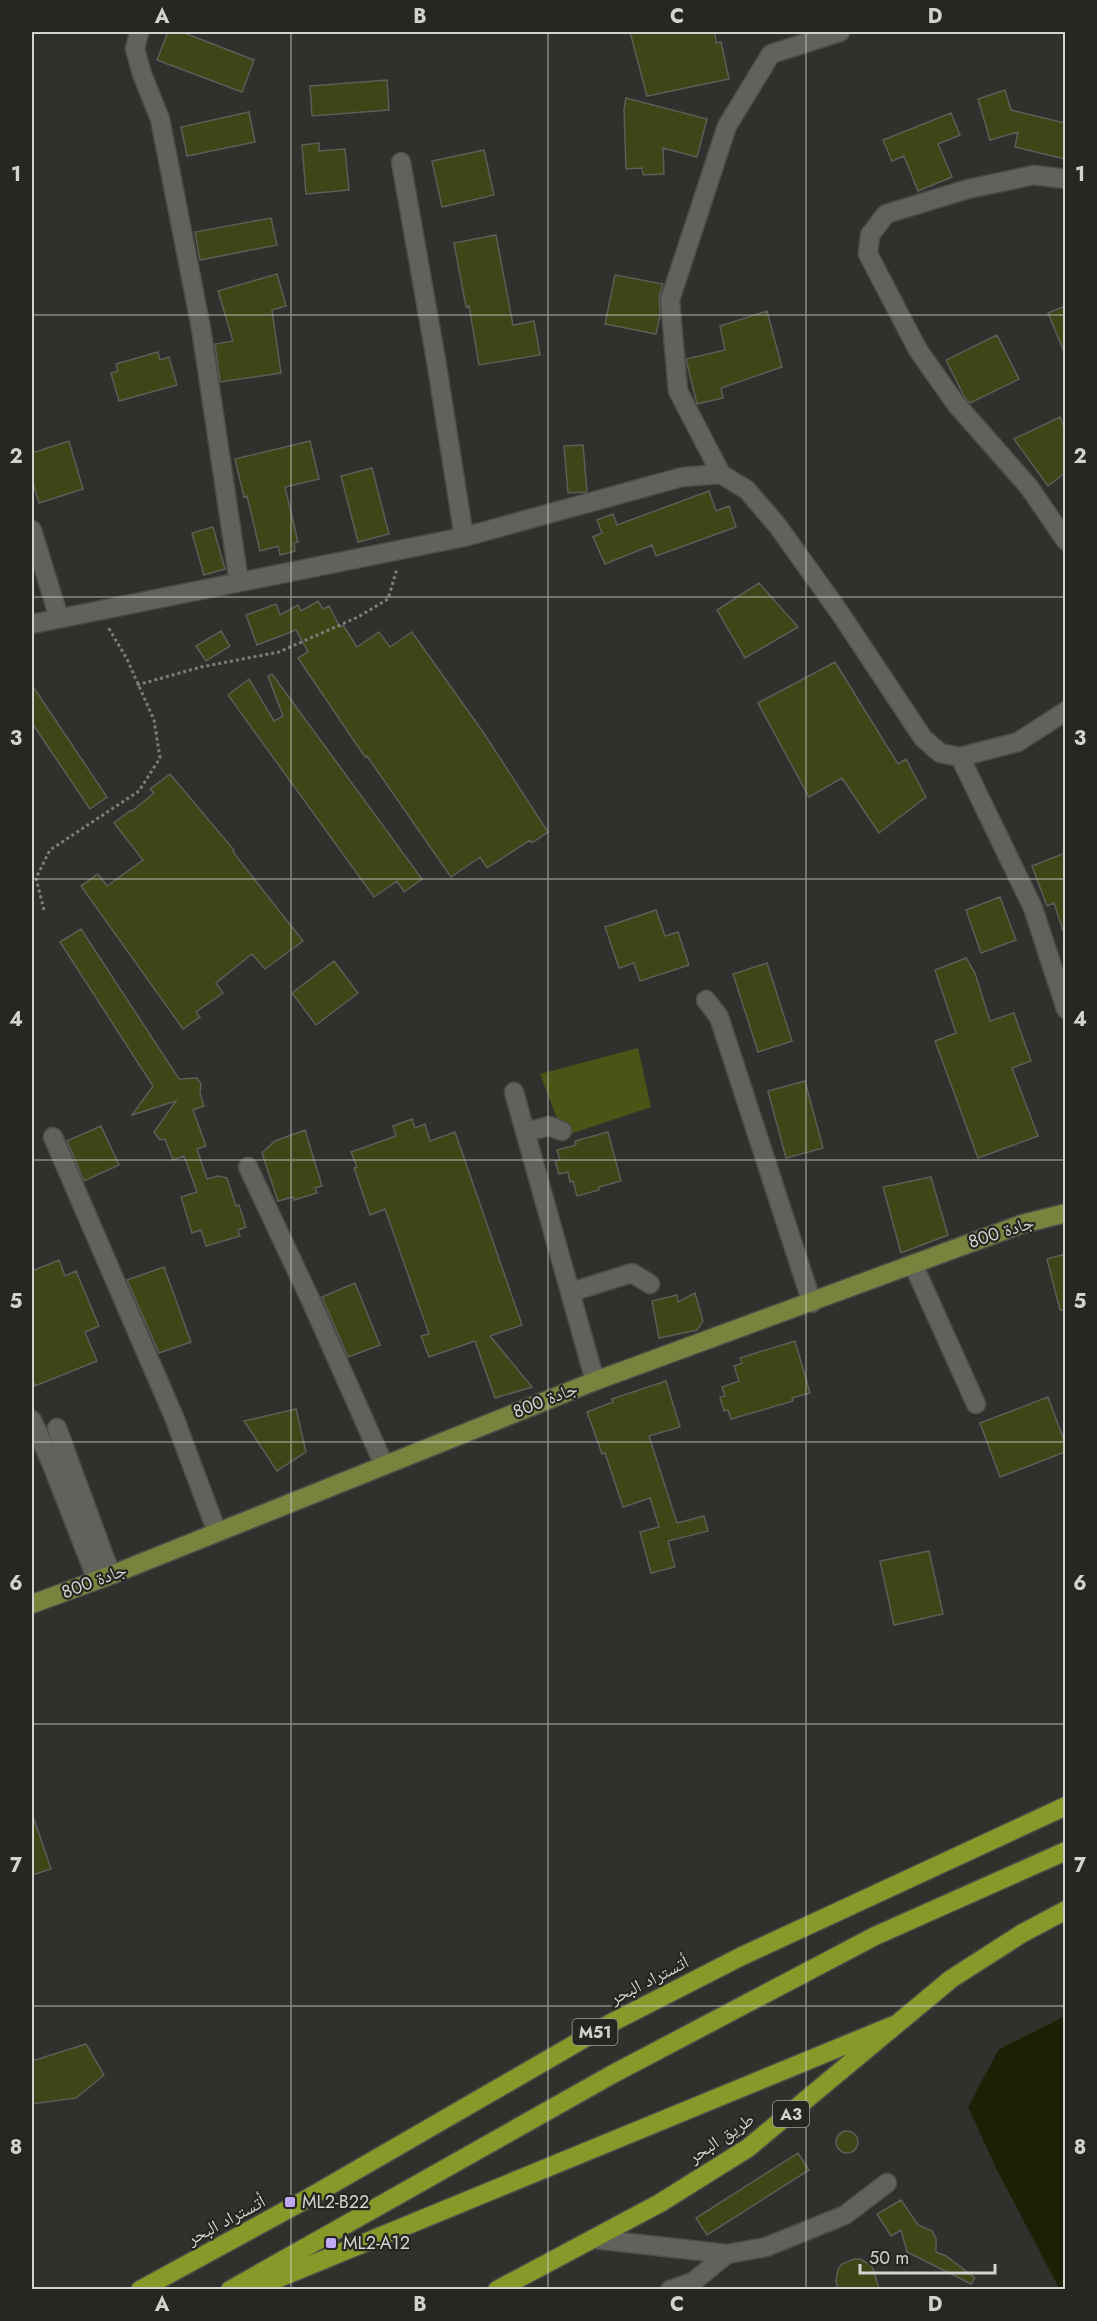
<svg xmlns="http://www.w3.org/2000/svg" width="1097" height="2321" font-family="Jost,'Noto Naskh Arabic',sans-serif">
<rect width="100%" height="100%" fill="#30312c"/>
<path fill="#4a5416" d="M638,1048L651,1107L564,1136L540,1074Z"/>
<path fill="#1c2106" d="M1065,2016L1066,2289L1060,2290L997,2170L968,2107L999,2049Z"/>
<path fill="#3e4618" stroke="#5b5d57" stroke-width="1.5" d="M168,32H182L254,60L242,92L157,60Z
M630,32H715L716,43L721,42L729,79L647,96Z
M387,80L389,110L312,116L310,86Z
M1005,90L1011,110L1065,123V159L1015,147L1018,132L990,140L978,99Z
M626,98L707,119L697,157L663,148L664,174L643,175L642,168L626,169L624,109Z
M249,112L255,142L187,156L181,127Z
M951,113L960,135L938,144L952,177L918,191L904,156L892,161L883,140Z
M319,143V151L345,149L349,190L306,194L302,145Z
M484,150L494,195L442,207L432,161Z
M271,218L277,245L200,260L195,232Z
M496,235L513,325L534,321L540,355L479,365L469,306L466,307L454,243Z
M277,274L286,306L272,310L281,373L220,382L215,344L233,341L218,291Z
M615,275L663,284L659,297L660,315L656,334L605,324Z
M1065,306V354L1048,313Z
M767,311L782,367L721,388L723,398L697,404L686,359L725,350L720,326Z
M997,335L1019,379L970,403L965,398L946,360Z
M158,352L160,360L169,357L177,385L119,401L111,373L118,371L116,364Z
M1060,417L1065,430V473L1048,486L1014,439Z
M69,441L83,489L39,503L32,480V453Z
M310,441L319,479L285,487L298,542L294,543L295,551L280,555L278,546L260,551L247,496L244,497L235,459Z
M583,445L587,492L568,493L564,446Z
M372,468L389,534L358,542L341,476Z
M709,491L716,511L729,506L736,527L656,556L652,545L605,564L593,537L602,533L597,520L613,514L617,525Z
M213,527L225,569L204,575L192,533Z
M759,583L798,627L745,658L717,610Z
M318,601L323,609L329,606L340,627L343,625L357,647L379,632L390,647L412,632L483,732L548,832L532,843L530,840L487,868L480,857L451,877L367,756L365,757L298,658L308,652L296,630L257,645L246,615L276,604L280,615L298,605L301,611Z
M221,631L230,646L206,661L196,646Z
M835,662L898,764L906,759L926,797L879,833L842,778L809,797L758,703Z
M272,674L422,879L404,892L397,881L374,897L228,695L249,679L274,721L283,716L268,676Z
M32,685L107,797L90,809L32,723Z
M170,774L234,850L233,852L303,941L265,969L252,954L216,983L223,993L196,1012L200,1017L183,1029L81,886L98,874L107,886L143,860L114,823L131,810L132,811L154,793L150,789Z
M1065,853V931H1063L1054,903L1047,906L1032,866Z
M1000,897L1016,940L981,953L966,910Z
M656,910L665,936L678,932L689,965L640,981L634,963L619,968L605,927Z
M81,929L179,1079L197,1078L201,1084L200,1093L204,1106L193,1110L206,1146L197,1149L207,1179L218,1176L227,1178L236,1206L239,1205L246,1227L238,1230L240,1236L206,1246L201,1230L192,1233L181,1197L197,1192L184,1156L173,1160L165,1139L160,1140L154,1132L176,1101L132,1115L153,1086L60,942Z
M966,958L975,973L990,1021L1014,1013L1031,1061L1012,1068L1038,1136L978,1158L935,1041L956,1033L935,970Z
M334,961L358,993L316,1025L292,993Z
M767,963L792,1041L758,1052L733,974Z
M805,1081L823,1148L786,1158L768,1091Z
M412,1119L415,1128L425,1124L430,1141L455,1132L522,1325L490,1336L532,1387L495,1398L475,1341L429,1357L421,1336L429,1334L385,1209L370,1215L354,1168L357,1167L351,1152L396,1136L393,1126Z
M101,1126L119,1165L84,1181L67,1141Z
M305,1130L322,1186L315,1188L317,1193L294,1200L293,1197L278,1201L262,1153L275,1141Z
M608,1132L621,1181L599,1187V1190L577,1196L573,1181L570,1182L568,1172L559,1174L555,1161L560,1160L557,1150L576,1145L575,1141Z
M931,1177L948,1235L901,1253L883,1187Z
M1065,1254V1310H1060L1047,1259Z
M59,1260L65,1276L76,1271L99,1326L85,1332L97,1361L35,1386L32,1377V1271Z
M164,1267L191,1342L159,1353L127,1280Z
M355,1283L380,1345L348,1357L322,1297Z
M695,1293L703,1321L697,1330L659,1338L652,1301L677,1295L678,1302Z
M795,1341L810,1393L792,1398L793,1401L731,1419L728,1410L724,1411L720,1397L725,1396L722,1387L739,1381L734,1366L742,1363L740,1358Z
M666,1381L680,1427L649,1436L677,1523L704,1516L708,1531L668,1541L675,1567L651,1573L640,1532L659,1527L650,1498L623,1507L605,1453L602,1454L587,1412L613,1402L612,1399Z
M1048,1397L1065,1443V1452L1000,1477L980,1423Z
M296,1409L306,1452L277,1471L244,1421Z
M929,1551L943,1614L894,1625L880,1561Z
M32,1819H34L51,1869L32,1875Z
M86,2044L104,2075L76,2098L32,2104V2061Z
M836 2142a11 11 0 1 1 22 0a11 11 0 1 1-22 0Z
M798,2153L809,2170L707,2235L696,2218Z
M901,2200L918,2225L932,2231L936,2239V2252L946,2256L975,2278L971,2284L907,2252L901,2230L891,2236L877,2214Z
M854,2259H860L871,2265L874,2271L879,2289H838L836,2281L838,2269L842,2264Z"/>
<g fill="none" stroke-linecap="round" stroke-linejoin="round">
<defs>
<path id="minor" d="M139,32L135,49L142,74L160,119L201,328L239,582
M401,162L436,360L464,537
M1066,179L1034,175L968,189L886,214L870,235L868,254L918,350L956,404L1029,487L1066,541
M721,474L678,391L670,300L727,126L771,54L840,32
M32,530L59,618
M32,624L464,537L682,477L721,474L747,490L777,525L840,613L923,738L940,753L960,757L1018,742L1066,711
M960,757L1033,908L1066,1009
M706,1000L719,1017L812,1303
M514,1092L595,1381
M526,1132L549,1126L562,1131
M53,1137L174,1417L217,1532
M248,1167L312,1303L384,1465
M913,1264L976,1404
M571,1292L632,1273L650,1284
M32,1420L51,1462L97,1580
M57,1428L111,1575
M594,2239L727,2254L766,2247L845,2215L887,2183
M670,2290L693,2282L727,2254"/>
<path id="major" d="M32,1604L111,1575L595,1381L1022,1224L1066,1213"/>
<path id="highway" d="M140,2290L303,2201L611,2023L742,1956L1066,1806
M230,2290L611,2075L875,1936L1066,1851
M250,2290L894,2025
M497,2290L660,2203L748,2148L951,1979L1021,1934L1066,1910"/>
</defs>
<use href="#minor" stroke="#4c4d48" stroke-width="21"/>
<use href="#major" stroke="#4c4d48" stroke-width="21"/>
<use href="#highway" stroke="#4c4d48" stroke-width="21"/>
<path stroke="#7c7d79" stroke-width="3" stroke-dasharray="3 3" stroke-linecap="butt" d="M137,685L201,667L279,652L358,617L388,599L397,569
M44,910L36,878L50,850L139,791L160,758L154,720L127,659L108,627"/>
<use href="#minor" stroke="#61625c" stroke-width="18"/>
<use href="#major" stroke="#78833e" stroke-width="18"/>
<use href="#highway" stroke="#88992a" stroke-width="18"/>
</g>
<path fill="none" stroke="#d2d3cf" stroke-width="1.5" stroke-opacity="0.55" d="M291,32V2290M548,32V2290M806,32V2290M32,315H1066M32,597H1066M32,879H1066M32,1160H1066M32,1442H1066M32,1724H1066M32,2006H1066"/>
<g fill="#c0a8f4" stroke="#262722" stroke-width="2">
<rect x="284" y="2196" width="12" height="12" rx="3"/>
<rect x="325" y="2237" width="12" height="12" rx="3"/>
</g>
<g text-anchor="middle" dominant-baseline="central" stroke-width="4.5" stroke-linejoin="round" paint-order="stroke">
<g fill="#262722" stroke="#9e9f9b" stroke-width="1.5">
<rect x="572.5" y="2019" width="45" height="26" rx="4.5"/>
<rect x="773" y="2101" width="36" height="26" rx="4.5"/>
</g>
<g font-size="16" font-weight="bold" fill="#d2d3cf">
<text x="595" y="2032">M51</text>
<text x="791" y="2114">A3</text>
</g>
<g font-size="18" fill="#d2d3cf" stroke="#262722">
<text transform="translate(1001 1232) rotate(-18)">جادة 800</text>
<text transform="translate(545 1400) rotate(-22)">جادة 800</text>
<text transform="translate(94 1581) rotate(-21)">جادة 800</text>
<text transform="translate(649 1980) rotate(-27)">أتستراد البحر</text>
<text transform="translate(721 2138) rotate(-34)">طريق البحر</text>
<text transform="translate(226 2220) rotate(-28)">أتستراد البحر</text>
</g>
<g font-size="18" fill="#d2d3cf" stroke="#262722" text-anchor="start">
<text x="302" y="2202">ML2-B22</text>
<text x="343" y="2243">ML2-A12</text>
</g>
</g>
<rect width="1097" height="2321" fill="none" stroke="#262722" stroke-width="66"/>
<path d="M860 2264v9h135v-9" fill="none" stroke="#d2d3cf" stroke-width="3"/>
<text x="869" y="2264" font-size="18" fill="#d2d3cf" stroke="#262722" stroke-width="4.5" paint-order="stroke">50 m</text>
<rect x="33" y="33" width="1031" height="2255" fill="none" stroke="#d2d3cf" stroke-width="2"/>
<g font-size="20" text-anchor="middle" font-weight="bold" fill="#d2d3cf">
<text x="162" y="23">A</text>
<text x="420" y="23">B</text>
<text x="677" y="23">C</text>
<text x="935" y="23">D</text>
<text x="16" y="181">1</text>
<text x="1080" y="181">1</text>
<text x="16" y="463">2</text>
<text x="1080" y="463">2</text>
<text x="16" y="745">3</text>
<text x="1080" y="745">3</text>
<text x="16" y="1026">4</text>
<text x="1080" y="1026">4</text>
<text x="16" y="1308">5</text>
<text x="1080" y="1308">5</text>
<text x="16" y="1590">6</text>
<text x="1080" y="1590">6</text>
<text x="16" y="1872">7</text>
<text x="1080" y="1872">7</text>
<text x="16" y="2154">8</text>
<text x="1080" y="2154">8</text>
<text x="162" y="2311">A</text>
<text x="420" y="2311">B</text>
<text x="677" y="2311">C</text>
<text x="935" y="2311">D</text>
</g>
</svg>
